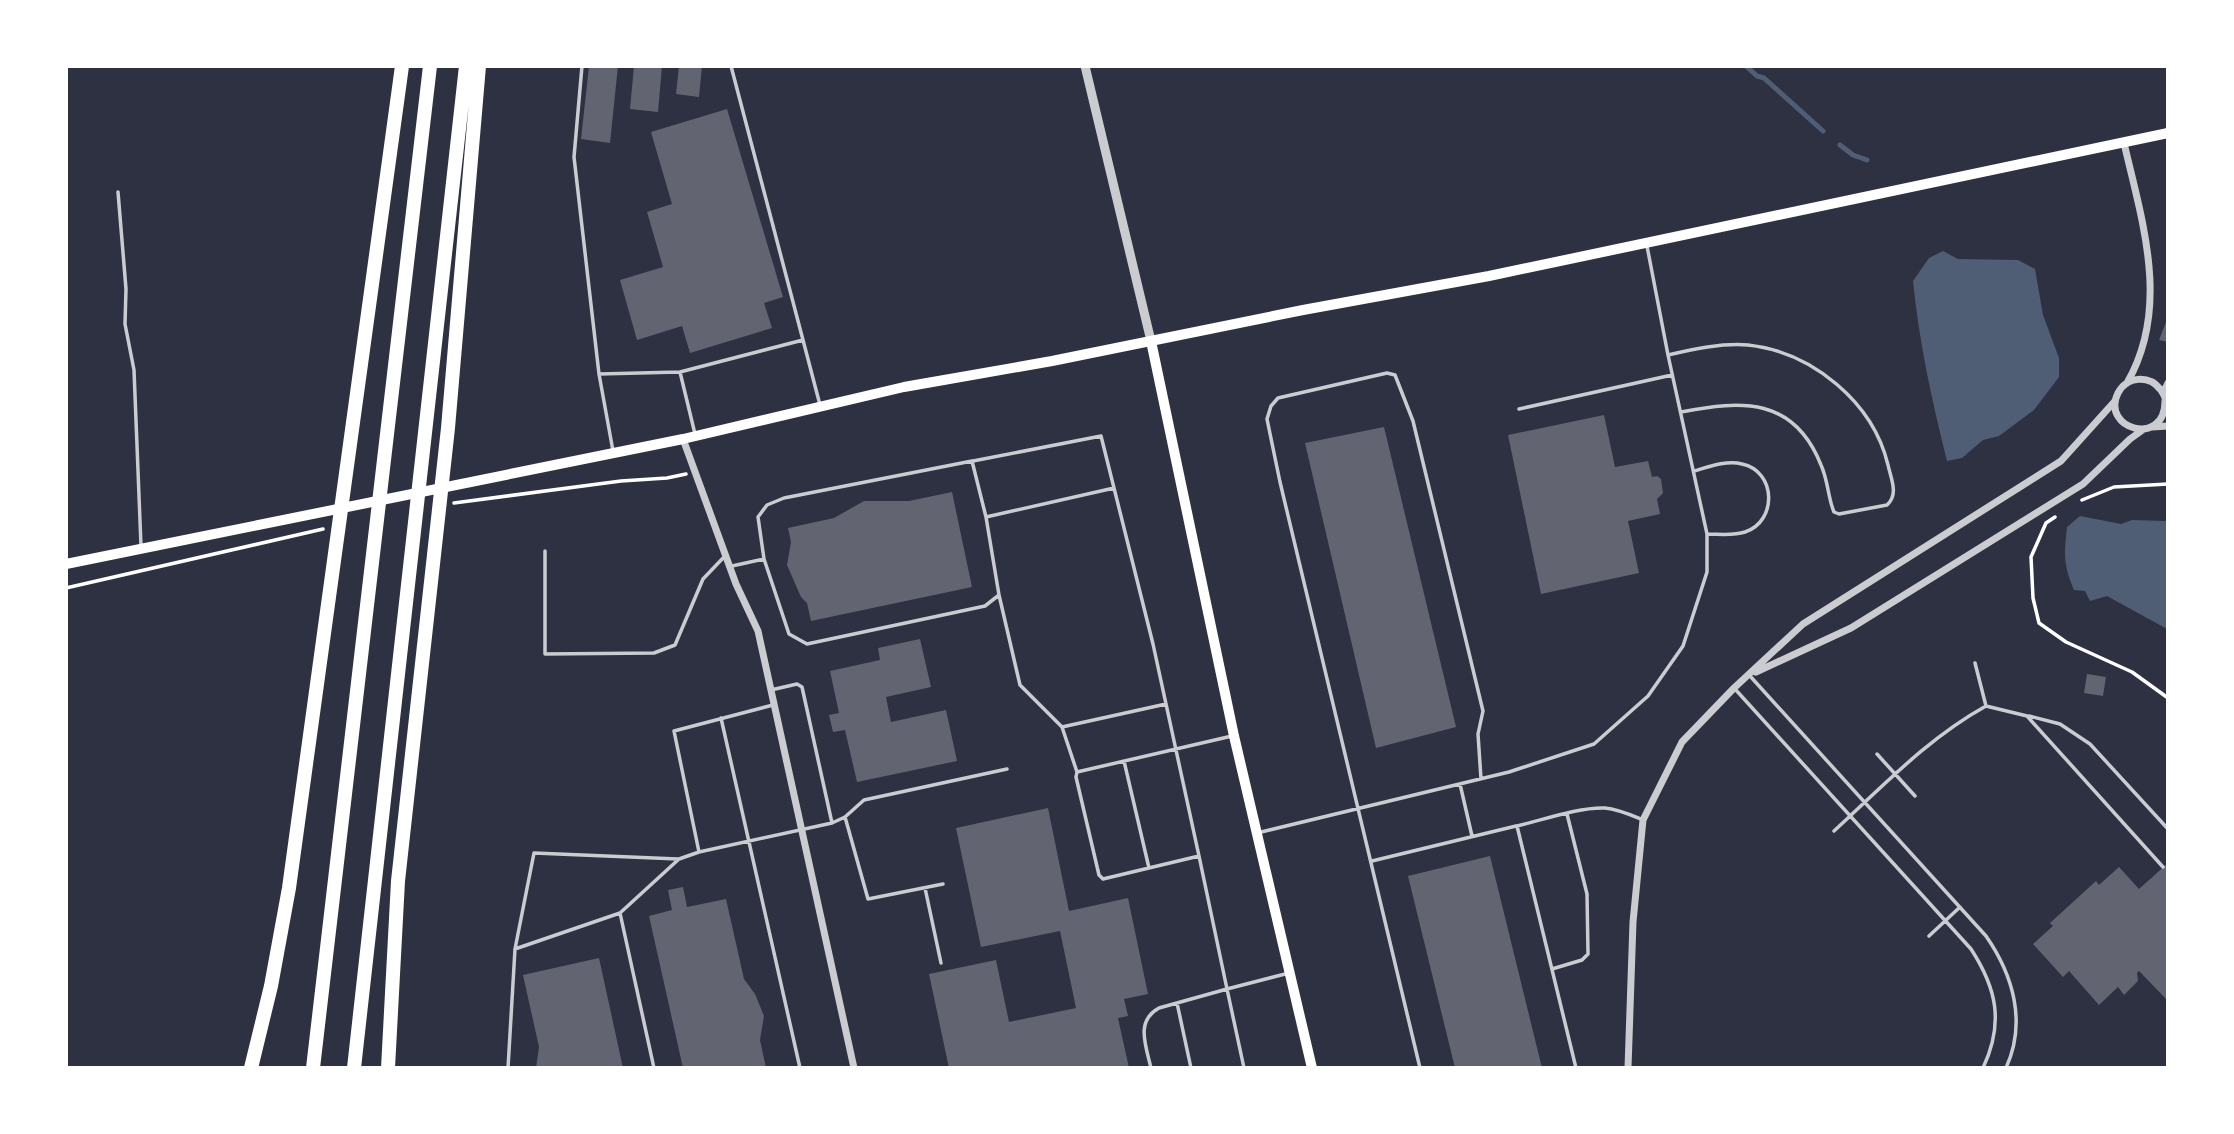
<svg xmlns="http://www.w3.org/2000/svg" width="2234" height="1134" font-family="Bitter,serif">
<rect width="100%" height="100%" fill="#2d3142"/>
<path fill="#4f5d75" d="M1943,251L1958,259L2018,260L2035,269L2043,315L2059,358V377L2034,410L1999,436L1983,440L1962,458L1947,461C1932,401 1919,342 1913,281L1929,258Z
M2080,516L2121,524L2132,520L2167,521V629L2107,596L2090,601L2085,591L2074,590C2063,564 2064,555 2067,527Z"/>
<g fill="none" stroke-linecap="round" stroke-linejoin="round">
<path stroke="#4f5d75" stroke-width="5" d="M1746,66L1757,76L1764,78L1823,131
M1840,145L1853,155L1867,160"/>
</g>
<path fill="#626471" d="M589,66H618L610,143L581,139Z
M634,66H662L658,112L630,109Z
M679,66H702L699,97L676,94Z
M727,109L783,297L764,303L772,328L690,353L682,326L637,340L620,280L663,267L647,212L672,204L651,132Z
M2168,317V342L2159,340Z
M1604,415L1615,467L1648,461L1652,477L1657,476L1661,479L1663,493L1657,499L1660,514L1628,521L1639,573L1541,594L1508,435Z
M1384,427L1456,727L1376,748L1305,443Z
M952,492L972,587L811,621L807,603L801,597L787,565L791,542L788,528L834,518L864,501H909Z
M920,639L931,687L886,697L891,722L946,710L957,761L857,782L845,730L833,732L829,715L839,713L830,671L880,660L878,648Z
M2087,674L2106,677L2103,696L2084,693Z
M1048,808L1069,911L1128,898L1148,994L1124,999L1128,1016L1118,1018L1129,1068H949L929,974L996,960L1009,1022L1076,1008L1060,931L981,947L956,828Z
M1490,856L1542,1068H1455L1408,876Z
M2168,863V1001L2139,971L2137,973L2138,981L2124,995L2118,987L2099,1005L2069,971L2063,977L2033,944L2053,926L2050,923L2096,881L2099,885L2119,867L2139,889Z
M683,887L687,907L726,899L744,979L755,994L764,1016L760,1040L766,1068H683L649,916L672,910L668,890Z
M599,958L623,1068H536L539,1047L523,975Z"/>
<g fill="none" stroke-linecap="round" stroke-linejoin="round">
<path stroke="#fff" stroke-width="3.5" d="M2082,500L2114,487L2168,484
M454,503L621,481L667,478L686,474
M2055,517L2046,523L2031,557L2033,598L2039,623L2066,642L2132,672L2168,698
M66,588L323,529"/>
<path stroke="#caccd0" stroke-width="3.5" d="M582,66L574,157L599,374
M731,66L803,340
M118,192L126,289L125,324L134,370L141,546
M1668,355C1694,349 1721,343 1748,345C1812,352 1873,402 1888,465C1891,479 1899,494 1887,505L1839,514L1834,512C1828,498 1828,480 1821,465C1794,397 1742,400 1681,412
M680,372L695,434
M1519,409L1672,375
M613,451L599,374L680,372L803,340L820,405
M973,461L1101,436L1153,644L1199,856
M1694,471C1708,467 1726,460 1742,464C1776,471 1778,521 1745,532C1733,536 1719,534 1707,534
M986,517L1114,488
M545,551V654L654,653L675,645L703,579L724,557
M732,566L764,559L789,634L807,644L985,606L999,595L986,517L972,461L784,498L767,505L758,517L764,559
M999,595L1020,685L1062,727L1077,772
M1975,663L1986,706
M1750,676L1986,936C2013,975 2027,1022 2006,1068
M1735,689L1971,949C1997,989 2004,1023 1983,1068
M771,690L797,684L802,687L832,823
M2029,716L2060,724L2090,744L2168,829
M721,718L800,1068
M1062,727L1166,704
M1877,754L1915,796
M1124,761L1149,868
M1460,784L1472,836
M845,817L868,899L943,884
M1834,831C1882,787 1928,738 1986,706L2027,716L2163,867
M1257,833L1509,772L1594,744L1648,696L1683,646L1707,572V534L1668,355L1647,246
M699,852L674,731L773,705
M1372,861L1516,826
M925,888L941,963
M620,913L654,1068
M1929,936L1960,907
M515,949L534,853L678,859
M1552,969L1582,960L1588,954L1587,894L1567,814
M1177,1003L1191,1068
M508,1068L515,949L620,913L679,859L699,852L832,823L845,817L864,800L1007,769
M1151,1068C1146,1046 1135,1021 1159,1008L1227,989L1199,856L1103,879L1099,875L1076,777L1077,772L1232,736
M1244,1068L1227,989L1289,973
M1420,1068L1280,482L1267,419L1271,406L1278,398L1387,373L1395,375L1413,421L1483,711L1478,734L1481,779
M1576,1068L1517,826C1543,820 1578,807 1605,808C1618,809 1631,815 1643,820"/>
<path stroke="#caccd0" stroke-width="7" d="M2124,143C2142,221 2171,307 2127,383
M2163,393L2168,383
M2165,401C2165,448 2100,429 2118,393C2127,376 2149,375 2160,389C2164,393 2165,399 2168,404
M2152,427L2168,426
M683,439L736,584L758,631L854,1068
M1756,672L1851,628L2083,484L2130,439L2144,429
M1628,1068L1633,922L1643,820L1682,742L1734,688L1803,624L2061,461L2115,401"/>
<path stroke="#caccd0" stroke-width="9" d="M1085,66L1151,341"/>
<path stroke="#fff" stroke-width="10" d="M1151,341L1234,736L1312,1068
M66,564L683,439L904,387L1052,361L1303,310L1489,276L2168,133"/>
<path stroke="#fff" stroke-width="14" d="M251,1068L271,986L289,888L402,66
M313,1068L430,66
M354,1068L466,66
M388,1068L398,881L448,428L479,66"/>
</g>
<rect width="2234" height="1134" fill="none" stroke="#ffffff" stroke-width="136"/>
</svg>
